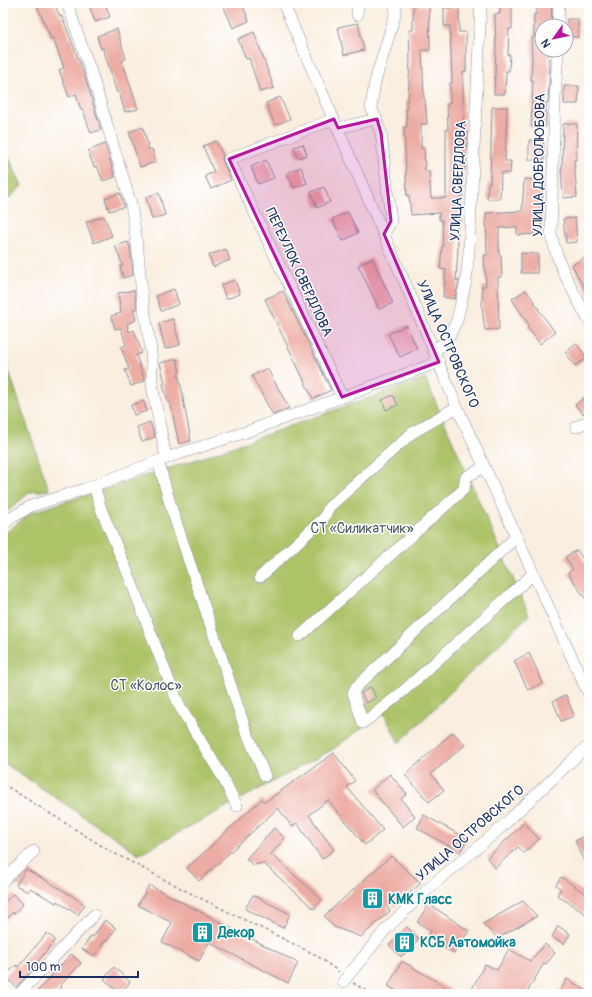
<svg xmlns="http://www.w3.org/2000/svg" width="592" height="997" font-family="Pangolin,sans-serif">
<rect width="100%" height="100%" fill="#fff"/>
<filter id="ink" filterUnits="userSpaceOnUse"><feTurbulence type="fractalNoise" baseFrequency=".025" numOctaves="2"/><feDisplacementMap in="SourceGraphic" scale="8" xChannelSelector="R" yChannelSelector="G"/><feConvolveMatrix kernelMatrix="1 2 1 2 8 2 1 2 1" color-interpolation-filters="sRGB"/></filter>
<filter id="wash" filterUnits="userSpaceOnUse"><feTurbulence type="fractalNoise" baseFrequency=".012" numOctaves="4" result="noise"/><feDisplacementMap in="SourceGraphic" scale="16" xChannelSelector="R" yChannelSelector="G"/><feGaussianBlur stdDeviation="0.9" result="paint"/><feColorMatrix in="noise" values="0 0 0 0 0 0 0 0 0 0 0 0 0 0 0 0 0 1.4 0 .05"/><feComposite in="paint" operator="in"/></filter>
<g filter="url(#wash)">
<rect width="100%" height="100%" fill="#f9eedf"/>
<path fill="#acc368" stroke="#647963" d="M3,145L22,186L3,204Z
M3,354L49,490L30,492L3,515Z
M425,378L529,615L399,743L383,712L335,748L139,854L3,762V535L30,513L198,459Z"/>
<g id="blocks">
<path fill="#edaca3" d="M36,3H54L60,17L62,16L85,77L101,130L91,133L83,110H81L76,94L69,97L59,70L64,68L53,38L51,39Z
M94,3H105L110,17L95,22L89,5Z
M228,3H242L249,21L233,28L223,5Z
M500,3H512V29H509L508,55H510L509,71H506L505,94H494L496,50L495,14H500Z
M536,3H552L551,26H542V50H548L549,66H550L548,103L546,102V127H531L533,80H531L532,58L531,38H534V14H537Z
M413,6H429L430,50H422L424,99H425L427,124H421V148H424L425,171H429L431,198H446V129H448L447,104H450V83H452L450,26H444V8H459V32H466V71L463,72V101L464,130H466V148H464L465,170H462L463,196H460L461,221H457L458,249L456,280H459L455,299L443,297L446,270L440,269L442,247H443L442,220H439V213L411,215L409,195L407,196L404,127H407L406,100H408L410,60L409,30H413Z
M567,19H578V37H567Z
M358,23L364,50L344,55L338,27Z
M117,29L126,59L122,60L138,109L125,112L119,92L117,93L103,48L101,49L97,36Z
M254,32L274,88L260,92L249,58L246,59L238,39Z
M564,86H579L578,104H564Z
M280,97L290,119L275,125L266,103Z
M492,107H507L505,161H511L510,173H501L500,199H487L488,183H490Z
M563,124H577L576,160H574L577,197L563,198L561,169H562Z
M143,127L149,150L152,149L156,162L140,167L129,132Z
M529,140H543L544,160H529Z
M216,141L223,156L222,157L223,162L231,180L211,189L205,176L214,172L203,146Z
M105,144L115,177L103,181L97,166L94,167L88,151Z
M303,144L307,155L298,158L294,147Z
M266,160L274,178L258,184L251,167Z
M301,167L307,183L294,188L287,173Z
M524,179L543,180L542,202H540L542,234L517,235V227L499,228V255H501L502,277H498L499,329L485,330L482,307V286H486L484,255H487L486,213L522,211Z
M324,187L330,202L317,208L311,192Z
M120,193L124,207L109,211L105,198Z
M159,193L165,215L152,219L146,197Z
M348,212L358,233L343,241L332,219Z
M104,216L112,236L94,243L86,222Z
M575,218L577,242L566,243L563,219Z
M128,242L130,247L133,275L123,278L120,266H123L115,246Z
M226,249L230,260L213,267L209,255Z
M521,253L538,254L537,273H521Z
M372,258L393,303L379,309L358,265Z
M584,258L589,267V297L572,265Z
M235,280L240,294L226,299L221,285Z
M174,289L179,304L161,311L156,296Z
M134,290L137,309H133L136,320L127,324L129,332L134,330L142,353L136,355L145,381L131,386L125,370L129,369L121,347L126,345L121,328L115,329L111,316L121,313L118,293Z
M526,290L539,309H538L555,332L540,344L527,327L529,325L512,299Z
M283,291L331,390L313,399L265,299Z
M173,319L180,345L165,349L159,323Z
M407,325L417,349L400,357L388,334Z
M576,343L587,358L575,366L565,352Z
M177,359L180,373L178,374L184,399H183L191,441L179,444L170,402H168L163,384L165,383L160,363Z
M267,368L289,408L273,415L252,376Z
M589,393V409L583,414L575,405Z
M393,395L398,405L386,410L382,400Z
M143,401L147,411L134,415L131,405Z
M150,422L155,437L142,442L137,427Z
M577,550L589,568V604L568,573L573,569L565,557Z
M529,653L543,683L528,690L514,661Z
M371,687L376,698L366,703L361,693Z
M566,695L574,716L561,721L553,701Z
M453,732L465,745L431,774L444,790L429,802L405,775Z
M334,753L355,781L347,787L383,830L365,845L328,800L309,815L334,850L322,859L297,823L292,827L278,808L199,881L187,868L262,799L265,802Z
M390,774L407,794L401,799L415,816L403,827L372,790Z
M424,815L467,839L460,852L417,828Z
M524,823L539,839L524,853L518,847L495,868L487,858Z
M274,828L285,838L271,854L322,900L314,909L263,863L253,865L246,859Z
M589,834V870L575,841Z
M391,856L421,883L395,906L390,903L387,907L390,911L361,937L334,927L324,916Z
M26,869L71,895L85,905L78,915L57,901L56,903L30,888L28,892L16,885Z
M561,877L589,896V916L557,895L561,889L556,885Z
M149,885L298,963L288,983L209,942L199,961L162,942L172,923L138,905Z
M13,894L23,904L14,914L13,912L3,923V904Z
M253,895L290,914L283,928L245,909Z
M523,901L537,916L498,938L483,924Z
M429,904L469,931L454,953L428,935L431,931L417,922Z
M105,920L116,928L107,941L105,940L94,956L82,949L91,936L93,937Z
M558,926L570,934L564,944L552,937Z
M407,927L419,939L401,957L389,945Z
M47,933L55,940L36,964L37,965L16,987L5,976L16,965L18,967Z
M545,944L555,953L546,964L544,963L526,994H482L472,989L485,964L497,970L509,949L530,961Z
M71,954L81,963L60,986L61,987L54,994H35Z
M402,961L436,981L458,994H402L388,986Z
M114,967L130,982L120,994L104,979Z
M567,979L589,992V994H558Z"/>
</g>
</g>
<g filter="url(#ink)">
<use href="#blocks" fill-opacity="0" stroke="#8a8e9e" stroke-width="1"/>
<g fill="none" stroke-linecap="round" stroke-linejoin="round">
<defs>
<path id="minor" d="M67,3L92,75L131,204L138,252L142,297L150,343L152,363V385L166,458
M283,3L415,306L457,407L589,695
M357,15L358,3
M558,26L559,3
M558,50L555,99L551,233C557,265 574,293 589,321
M334,119L229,159L342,397
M338,128L377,119
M384,234L391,221L381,133L371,107L375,82L395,15L396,3
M435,352L449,336L457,320L466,281L469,251L481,3
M576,427L589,421
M158,461L171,507L245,728L265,776
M94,485L101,509L129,576L169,681L180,707L222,776L237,806
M3,525L11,518L31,506L85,489L166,458L246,432L439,362
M516,537L356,687L353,693L363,723L400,694L533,574
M260,577L324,518L329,507L412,433L457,407
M300,636L464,489L466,477L484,467
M3,881L34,851
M343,982L386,929L430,887L495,833L581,752L589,746
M19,994L94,915"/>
</defs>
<use href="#minor" stroke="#8a8e9e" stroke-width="12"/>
<path stroke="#8a8e9e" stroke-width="1.5" stroke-dasharray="3 3" stroke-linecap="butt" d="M3,784L110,851L196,896L316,955L339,972
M353,983L372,994"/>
<use href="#minor" stroke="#fff" stroke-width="11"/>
</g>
</g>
<path fill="#b5179e" fill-opacity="0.2" stroke="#b5179e" stroke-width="3" stroke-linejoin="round" d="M334,119L338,128L377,119L381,133L391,221L384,234L439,362L342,397L229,159Z"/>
<defs>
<symbol id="building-square" viewBox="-11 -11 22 22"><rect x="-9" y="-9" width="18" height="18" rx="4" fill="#0f9aa8" stroke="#fff"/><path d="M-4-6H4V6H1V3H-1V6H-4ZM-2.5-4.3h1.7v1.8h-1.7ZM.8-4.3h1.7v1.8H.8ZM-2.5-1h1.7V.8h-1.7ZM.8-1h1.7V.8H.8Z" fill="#fff"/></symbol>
</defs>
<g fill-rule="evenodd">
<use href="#building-square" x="360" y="886" width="25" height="25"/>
<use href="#building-square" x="190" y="920" width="25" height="25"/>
<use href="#building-square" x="392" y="930" width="25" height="25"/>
</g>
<g text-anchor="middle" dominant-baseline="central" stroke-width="3" stroke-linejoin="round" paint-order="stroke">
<g font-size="14" fill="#1b2f5e" stroke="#fff">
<text transform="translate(539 165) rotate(-89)">УЛИЦА ДОБРОЛЮБОВА</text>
<text transform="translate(458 181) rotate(-87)">УЛИЦА СВЕРДЛОВА</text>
<text transform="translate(299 272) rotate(65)">ПЕРЕУЛОК СВЕРДЛОВА</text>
<text transform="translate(448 344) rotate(67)">УЛИЦА ОСТРОВСКОГО</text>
<text transform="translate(470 833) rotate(-41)">УЛИЦА ОСТРОВСКОГО</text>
</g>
<g font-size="14" fill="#465b61" stroke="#fff">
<text x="362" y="528">СТ «Силикатчик»</text>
<text x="146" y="685">СТ «Колос»</text>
</g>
<g font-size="14" font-weight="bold" fill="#0d838f" stroke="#fff" text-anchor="start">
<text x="388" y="899">КМК Гласс</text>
<text x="218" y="932">Декор</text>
<text x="420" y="942">КСБ Автомойка</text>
</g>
</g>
<rect width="592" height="997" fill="none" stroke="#fff" stroke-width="16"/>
<g transform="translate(554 38) rotate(237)"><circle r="19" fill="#ffffff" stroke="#a4acbf"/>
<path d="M0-3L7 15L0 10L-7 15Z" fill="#b5179e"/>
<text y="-6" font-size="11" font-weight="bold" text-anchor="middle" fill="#1b2f5e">N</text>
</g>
<path d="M20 971v6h118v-6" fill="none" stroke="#1b2f5e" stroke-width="2"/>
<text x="26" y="971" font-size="12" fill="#1b2f5e" stroke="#ffffff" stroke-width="3" paint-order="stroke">100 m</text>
</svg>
